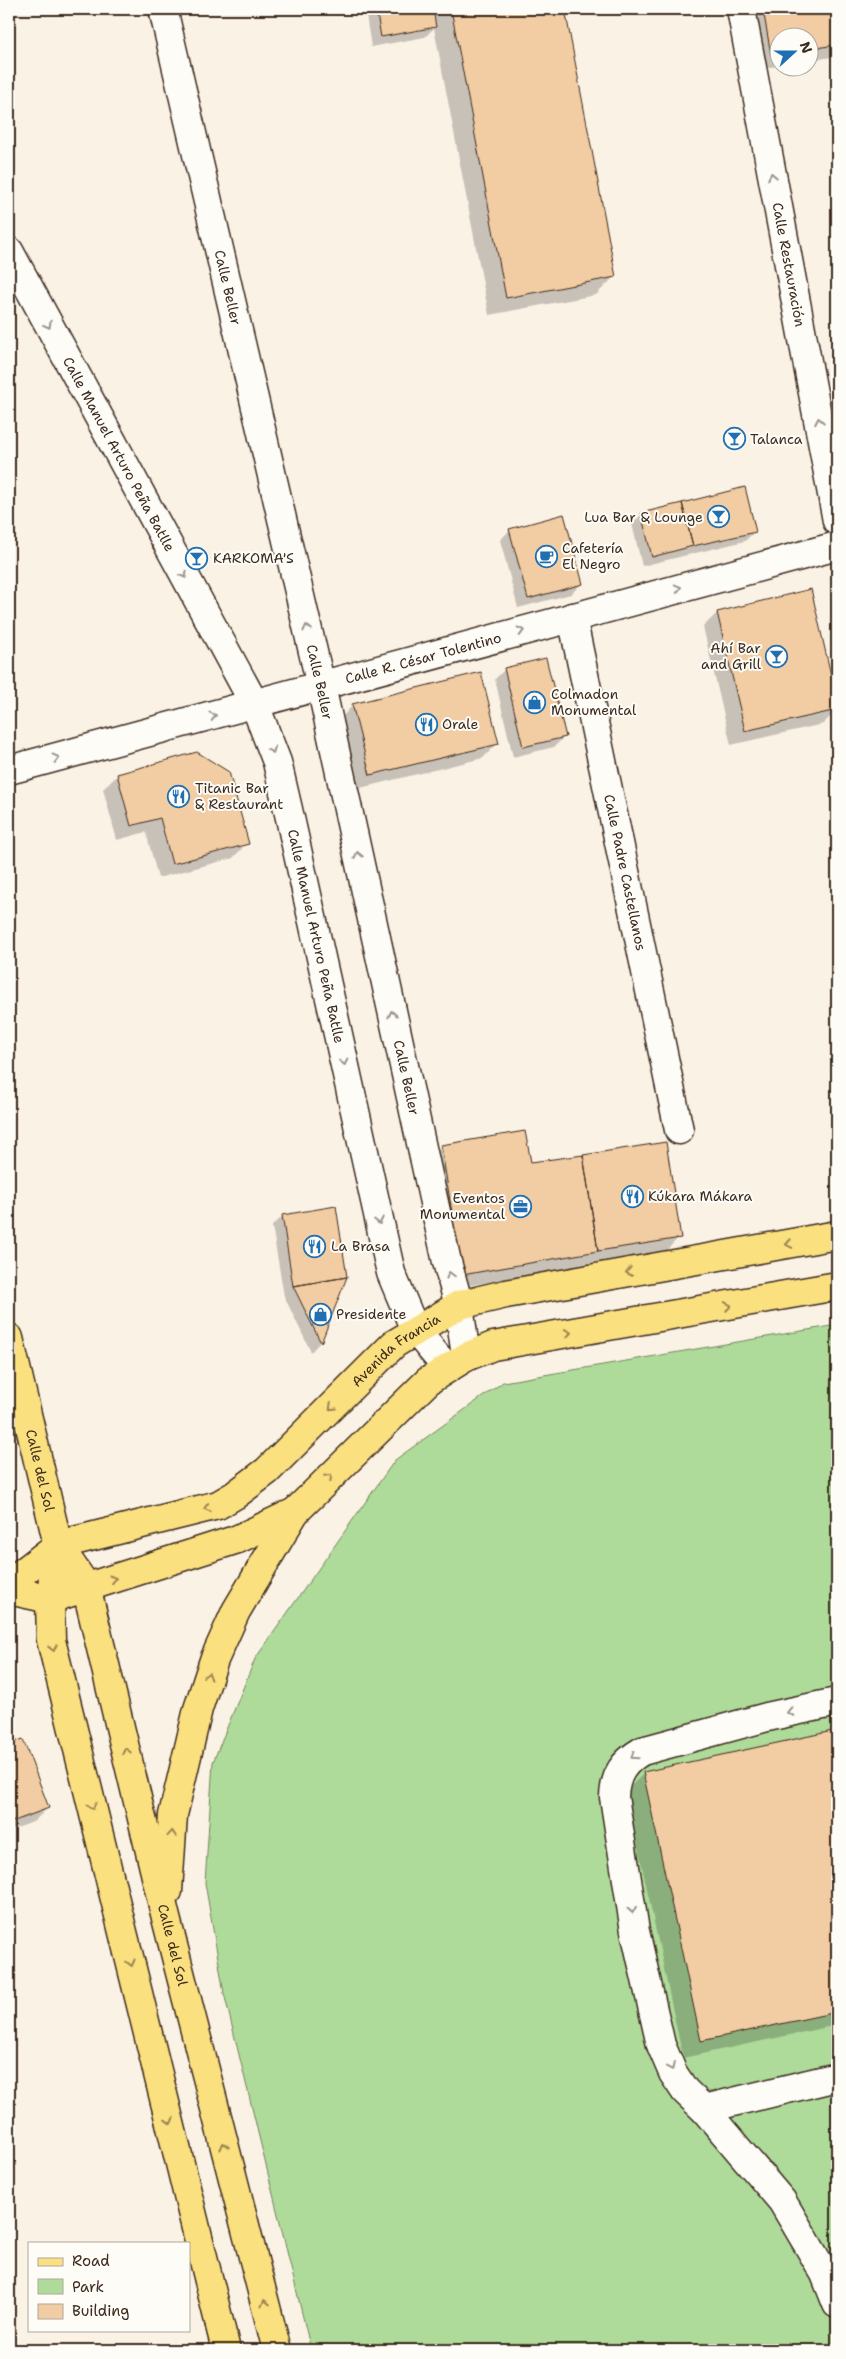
<svg xmlns="http://www.w3.org/2000/svg" width="846" height="2359" font-family="'Shantell Sans',sans-serif">
<rect width="100%" height="100%" fill="#fbf2e6"/>
<filter id="ink" filterUnits="userSpaceOnUse"><feTurbulence type="fractalNoise" baseFrequency=".02" numOctaves="2"/><feDisplacementMap in="SourceGraphic" scale="10" xChannelSelector="R" yChannelSelector="G"/><feConvolveMatrix kernelMatrix="1 2 1 2 8 2 1 2 1" color-interpolation-filters="sRGB"/></filter>
<g filter="url(#ink)">
<path fill="#aedb9a" stroke="#74825c" d="M837,1325V2350H311L224,1993L205,1883L213,1762L255,1659L395,1460L503,1382Z"/>
<path fill="#0003" d="M365,9H563L614,277L596,295L489,315L434,28L425,37L371,47Z
M747,9H837V56L808,61V38H778V66L757,69Z
M642,514L755,531L745,541L642,566L632,524Z
M510,530L581,584L571,594L518,608L500,540Z
M810,591L837,710L823,724L731,745L703,627L717,613Z
M505,669L564,737L554,747L513,757L495,679Z
M353,705L498,743L483,758L356,789L339,720Z
M118,775L247,843L233,858L158,878L146,832L117,840L103,789Z
M441,1146L530,1163L679,1237L665,1252L448,1289L427,1161Z
M283,1216L346,1277L320,1342L311,1352L284,1296L272,1226Z
M837,1732V2025L683,2058L626,1791L644,1773Z
M23,1740L48,1808L33,1822L9,1831V1746Z"/>
<path fill="#f2cca2" stroke="#3b2a1e" d="M376,9H433L436,27L381,37Z
M451,9H565L616,277L506,298Z
M763,9H837V45L808,49V38H778V54L771,55Z
M745,487L756,532L693,546L682,503Z
M682,503L693,546L652,557L641,513Z
M564,514L583,584L528,599L509,529Z
M811,589L837,701V710L745,731L717,612Z
M546,658L566,737L523,747L504,668Z
M481,672L499,744L370,775L352,704Z
M197,752L229,772L249,844L172,864L160,818L131,826L117,774Z
M525,1131L531,1162L583,1155L598,1251L462,1275L441,1145Z
M666,1142L681,1238L598,1251L583,1155Z
M336,1206L347,1277L293,1286L282,1215Z
M347,1277L321,1343L293,1286Z
M837,1730V2012L701,2041L643,1772Z
M23,1739L49,1808L9,1823V1744Z"/>
<g fill="none" stroke-linecap="round" stroke-linejoin="round">
<defs>
<g id="minor">
<path id="s1" d="M163,9L321,686L447,1262L459,1305L466,1357"/>
<path id="s2" d="M741,9L837,521"/>
<path id="s3" d="M9,251L255,705L277,762L290,818L391,1273L415,1330L447,1368"/>
<path id="s4" d="M572,617L679,1130"/>
<path id="s5" d="M9,770L837,546"/>
<path d="M837,1702L767,1717L642,1751C623,1762 615,1775 614,1797L635,1931L661,2045L673,2073L685,2091L704,2109L782,2201L825,2274L837,2304"/>
<path d="M704,2109L837,2077"/>
</g>
<g id="major">
<path id="s6" d="M9,1338L58,1545L50,1599L51,1640L226,2350"/>
<path id="s7" d="M58,1545L86,1586L166,1918L277,2350"/>
<path id="s8" d="M9,1583L58,1545L218,1505L235,1495L267,1471L394,1344L459,1305L506,1294L837,1235"/>
<path d="M9,1590L50,1599L238,1539L295,1512L428,1381L466,1357L493,1346L837,1286"/>
<path d="M168,1891L173,1815L198,1709L214,1660L236,1611L295,1512"/>
</g>
</defs>
<use href="#minor" stroke="#3b2a1e" stroke-width="31"/>
<use href="#major" stroke="#3b2a1e" stroke-width="31"/>
<use href="#minor" stroke="#fdfcf7" stroke-width="28"/>
<use href="#major" stroke="#fbe080" stroke-width="28"/>
</g>
<defs><path id="oneway-chevron" d="M-2-3.5L2.5 0L-2 3.5" fill="none" stroke-width="1.6" stroke-linecap="round" stroke-linejoin="round" transform="scale(1.25)"/></defs>
<g stroke="#9c938a">
<use href="#oneway-chevron" transform="translate(772 176) rotate(-101)"/>
<use href="#oneway-chevron" transform="translate(48 325) rotate(61)"/>
<use href="#oneway-chevron" transform="translate(819 421) rotate(-101)"/>
<use href="#oneway-chevron" transform="translate(184 575) rotate(61)"/>
<use href="#oneway-chevron" transform="translate(678 588) rotate(-15)"/>
<use href="#oneway-chevron" transform="translate(307 628) rotate(-103)"/>
<use href="#oneway-chevron" transform="translate(521 631) rotate(-15)"/>
<use href="#oneway-chevron" transform="translate(213 716) rotate(-15)"/>
<use href="#oneway-chevron" transform="translate(272 750) rotate(69)"/>
<use href="#oneway-chevron" transform="translate(56 758) rotate(-15)"/>
<use href="#oneway-chevron" transform="translate(358 855) rotate(-102)"/>
<use href="#oneway-chevron" transform="translate(392 1014) rotate(-102)"/>
<use href="#oneway-chevron" transform="translate(344 1062) rotate(78)"/>
<use href="#oneway-chevron" transform="translate(379 1221) rotate(78)"/>
<use href="#oneway-chevron" transform="translate(450 1275) rotate(-105)"/>
<use href="#oneway-chevron" transform="translate(790 1712) rotate(168)"/>
<use href="#oneway-chevron" transform="translate(634 1756) rotate(145)"/>
<use href="#oneway-chevron" transform="translate(632 1910) rotate(81)"/>
<use href="#oneway-chevron" transform="translate(671 2067) rotate(65)"/>
</g>
<g stroke="#9b854f">
<use href="#oneway-chevron" transform="translate(789 1244) rotate(170)"/>
<use href="#oneway-chevron" transform="translate(629 1272) rotate(170)"/>
<use href="#oneway-chevron" transform="translate(728 1306) rotate(-10)"/>
<use href="#oneway-chevron" transform="translate(568 1333) rotate(-9)"/>
<use href="#oneway-chevron" transform="translate(332 1407) rotate(136)"/>
<use href="#oneway-chevron" transform="translate(329 1477) rotate(-45)"/>
<use href="#oneway-chevron" transform="translate(207 1508) rotate(164)"/>
<use href="#oneway-chevron" transform="translate(113 1579) rotate(-16)"/>
<use href="#oneway-chevron" transform="translate(53 1648) rotate(76)"/>
<use href="#oneway-chevron" transform="translate(208 1676) rotate(-72)"/>
<use href="#oneway-chevron" transform="translate(126 1751) rotate(-103)"/>
<use href="#oneway-chevron" transform="translate(92 1806) rotate(76)"/>
<use href="#oneway-chevron" transform="translate(172 1834) rotate(-86)"/>
<use href="#oneway-chevron" transform="translate(131 1963) rotate(76)"/>
<use href="#oneway-chevron" transform="translate(170 2121) rotate(76)"/>
<use href="#oneway-chevron" transform="translate(224 2146) rotate(-104)"/>
<use href="#oneway-chevron" transform="translate(265 2303) rotate(-104)"/>
</g>
</g>
<defs>
<symbol id="bar-ring" viewBox="-11 -11 22 22"><circle r="9.5" fill="#fdfcf7" stroke="#1f6fb2" stroke-width="1.5"/><path d="M-6-5H6L.8 .8V4.5H3.5V6h-7V4.5H-.8V.8Z" fill="#1f6fb2"/></symbol>
<symbol id="cafe-ring" viewBox="-11 -11 22 22"><circle r="9.5" fill="#fdfcf7" stroke="#1f6fb2" stroke-width="1.5"/><path d="M-5.5-4.5H6V0H3Q3 3.5 0 3.5H-2.5Q-5.5 3.5-5.5 0ZM3-3.2v2h1.7v-2ZM-6 4.5H4V6H-6Z" fill="#1f6fb2"/></symbol>
<symbol id="shop-ring" viewBox="-11 -11 22 22"><circle r="9.5" fill="#fdfcf7" stroke="#1f6fb2" stroke-width="1.5"/><path d="M-5-2.5h2.3a2.7 3.5 0 0 1 5.4 0H5L5.5 6h-11ZM-1.5-2.5h3a1.5 2.3 0 0 0-3 0Z" fill="#1f6fb2"/></symbol>
<symbol id="restaurant-ring" viewBox="-11 -11 22 22"><circle r="9.5" fill="#fdfcf7" stroke="#1f6fb2" stroke-width="1.5"/><path d="M-5-6h1v4h1v-4h1v4h1v-4h1v5L-1.5 .5V6h-2V.5L-5-1ZM5-6V6H3V1.5H1.5Q1.5-4 5-6Z" fill="#1f6fb2"/></symbol>
<symbol id="office-ring" viewBox="-11 -11 22 22"><circle r="9.5" fill="#fdfcf7" stroke="#1f6fb2" stroke-width="1.5"/><path d="M-6-3h4V-5.5h4V-3h4V5H-6ZM-1-4.5V-3h2v-1.5ZM-6 0V1H6V0Z" fill="#1f6fb2"/></symbol>
</defs>
<g fill-rule="evenodd">
<use href="#bar-ring" x="722" y="426" width="25" height="25"/>
<use href="#bar-ring" x="706" y="504" width="25" height="25"/>
<use href="#cafe-ring" x="534" y="544" width="25" height="25"/>
<use href="#bar-ring" x="184" y="546" width="25" height="25"/>
<use href="#bar-ring" x="764" y="644" width="25" height="25"/>
<use href="#shop-ring" x="522" y="690" width="25" height="25"/>
<use href="#restaurant-ring" x="414" y="712" width="25" height="25"/>
<use href="#restaurant-ring" x="166" y="784" width="25" height="25"/>
<use href="#restaurant-ring" x="620" y="1184" width="25" height="25"/>
<use href="#office-ring" x="508" y="1194" width="25" height="25"/>
<use href="#restaurant-ring" x="302" y="1234" width="25" height="25"/>
<use href="#shop-ring" x="308" y="1302" width="25" height="25"/>
</g>
<g text-anchor="middle" dominant-baseline="central" stroke-width="4" stroke-linejoin="round" paint-order="stroke">
<g font-size="14" fill="#3b2a1e" stroke="#fdfcf7">
<text stroke="none"><textPath href="#s2" startOffset="260">Calle Restauración</textPath></text>
<text stroke="none"><textPath href="#s1" startOffset="286">Calle Beller</textPath></text>
<text stroke="none"><textPath href="#s3" startOffset="231">Calle Manuel Arturo Peña Batlle</textPath></text>
<text stroke="none"><textPath href="#s5" startOffset="429">Calle R. César Tolentino</textPath></text>
<text stroke="none"><textPath href="#s1" startOffset="691">Calle Beller</textPath></text>
<text stroke="none"><textPath href="#s4" startOffset="261">Calle Padre Castellanos</textPath></text>
<text stroke="none"><textPath href="#s3" startOffset="756">Calle Manuel Arturo Peña Batlle</textPath></text>
<text stroke="none"><textPath href="#s1" startOffset="1096">Calle Beller</textPath></text>
<text stroke="none"><textPath href="#s8" startOffset="464">Avenida Francia</textPath></text>
<text stroke="none"><textPath href="#s6" startOffset="136">Calle del Sol</textPath></text>
<text stroke="none"><textPath href="#s7" startOffset="419">Calle del Sol</textPath></text>
</g>
<g font-size="14" fill="#3b2a1e" stroke="#fdfcf7" text-anchor="start">
<text x="750" y="439">Talanca</text>
<text x="703" y="517" text-anchor="end">Lua Bar &amp; Lounge</text>
<text x="562" y="548">Cafetería<tspan x="562" dy="16">El Negro</tspan></text>
<text x="213" y="558">KARKOMA'S</text>
<text x="761" y="648" text-anchor="end">Ahí Bar<tspan x="761" dy="16">and Grill</tspan></text>
<text x="551" y="694">Colmadon<tspan x="551" dy="16">Monumental</tspan></text>
<text x="442" y="724">Orale</text>
<text x="195" y="788">Titanic Bar<tspan x="195" dy="16">&amp; Restaurant</tspan></text>
<text x="648" y="1196">Kúkara Mákara</text>
<text x="505" y="1198" text-anchor="end">Eventos<tspan x="505" dy="16">Monumental</tspan></text>
<text x="331" y="1246">La Brasa</text>
<text x="336" y="1314">Presidente</text>
</g>
</g>
<rect width="846" height="2359" fill="none" stroke="#fdfcf7" stroke-width="30"/>
<rect x="15" y="15" width="816" height="2329" fill="none" stroke="#3b2a1e" stroke-width="2" filter="url(#ink)"/>
<rect x="28" y="2242" width="162" height="90" fill="#fdfcf7" stroke="#afa8a0"/>
<rect x="38" y="2258" width="25" height="8" fill="#fbe080" stroke="#afa8a0"/>
<text x="72" y="2266" font-size="15" fill="#3b2a1e">Road</text>
<rect x="38" y="2279" width="25" height="15" fill="#aedb9a" stroke="#afa8a0"/>
<text x="72" y="2292" font-size="15" fill="#3b2a1e">Park</text>
<rect x="38" y="2304" width="25" height="15" fill="#f2cca2" stroke="#afa8a0"/>
<text x="72" y="2316" font-size="15" fill="#3b2a1e">Building</text>
<g transform="translate(794 52) rotate(69)"><circle r="24" fill="#fdfcf7" stroke="#afa8a0"/>
<path d="M0-4L9 19L0 12L-9 19Z" fill="#1f6fb2"/>
<text y="-8" font-size="14" font-weight="bold" text-anchor="middle" fill="#3b2a1e">N</text>
</g>
</svg>
